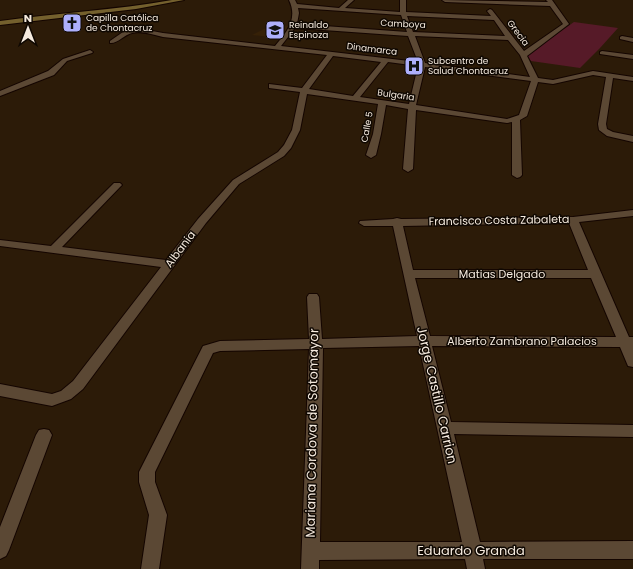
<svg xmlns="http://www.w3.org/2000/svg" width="633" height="569" font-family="Poppins,sans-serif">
<rect width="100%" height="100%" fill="#2c1b08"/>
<path fill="#362107" d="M272,25L293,26L281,38L252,35Z"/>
<path fill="#561a28" d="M574,22L618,28L600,48L580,68L531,61L527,55Z"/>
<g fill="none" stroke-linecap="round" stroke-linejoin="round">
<defs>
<path id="minor" d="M289,0H295L297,4L339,8L348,0H354L345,8L400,12V0H406V12L491,16L487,11L490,9L492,10L524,51L563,24L550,6L445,2L442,0L548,2L546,0H552L569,24L527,56L538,78L553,80L593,71L633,77V81L613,78L606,124L607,129L613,132L633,136V142L607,136L599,130L598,124L606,77L593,75L553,84L538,82L527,116L520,120L522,175L520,177L517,178L512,175V122L507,123L416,110L413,169L408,172L403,169L408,109L386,105L381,134L376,155L371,158L366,155L373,134L378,104L307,94L300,130L291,148L284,156L239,184L206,223L83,389L71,399L52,406L0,396V384L52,394L61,391L73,381L161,267L0,246V240L51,246L114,183H120L122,185L120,187L62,247L166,260L198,219L233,180L278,152L284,145L292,130L300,92L269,88V84L302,88L327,55L163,37C153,35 142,30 132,33C124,35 117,44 110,43V41L123,32L136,28L163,33L275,46C287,32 298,19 289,0ZM298,8L401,15L407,32L297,24L299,13ZM407,16L494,20L505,36L413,32ZM295,28L408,36L418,62L281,46ZM415,36L508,40L520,55L530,77L425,63ZM333,56L381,62L353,96L309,89ZM388,62L418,66L409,104L360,97ZM425,67L531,81L519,115L507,119L416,105Z
M622,36L633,38V42L620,39V37Z
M90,50L93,52L92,53L67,61L54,75L0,96V91L48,71L63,59Z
M602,51L633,55V59L600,54V52Z
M633,210V216L579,222L629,337H633V367L628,366L620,347L432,346L451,422L633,425V437L454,434L480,542L633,541V559H483L485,569H467L465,559L319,560V569H301L309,349L220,351L213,353L155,472V482L167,515L159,569H141L149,515L139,482V472L203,346L220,341L309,339L307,297L309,294H317L319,297L322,339L417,336L393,226H364L359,223L360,221L393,219L397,218L401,219L573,217ZM569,223L588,270H413L403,226ZM415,278H591L616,337L430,336ZM419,346L462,542H320L323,348Z
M44,429L49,430L52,435L9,550L6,556L0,559V527L36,435L39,430Z"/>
<path id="secondary" d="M172,0H184L136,9L0,25V21C57,13 115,10 172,0Z"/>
</defs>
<use href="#minor" stroke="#140500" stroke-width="2"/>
<use href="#secondary" stroke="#140500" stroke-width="2"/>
<use href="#minor" fill="#5b4834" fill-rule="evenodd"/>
<use href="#secondary" fill="#74602d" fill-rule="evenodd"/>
</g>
<defs>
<symbol id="church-square" viewBox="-11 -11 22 22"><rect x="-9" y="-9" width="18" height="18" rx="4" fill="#adaffb" stroke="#0f0802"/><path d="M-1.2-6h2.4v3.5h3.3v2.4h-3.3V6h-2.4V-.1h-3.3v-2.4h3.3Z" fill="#111"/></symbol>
<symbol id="school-square" viewBox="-11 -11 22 22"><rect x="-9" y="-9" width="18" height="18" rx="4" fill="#adaffb" stroke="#0f0802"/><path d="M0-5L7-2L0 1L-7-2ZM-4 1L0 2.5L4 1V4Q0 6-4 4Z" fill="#111"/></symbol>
<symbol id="hospital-square" viewBox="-11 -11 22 22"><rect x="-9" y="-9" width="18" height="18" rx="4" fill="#adaffb" stroke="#0f0802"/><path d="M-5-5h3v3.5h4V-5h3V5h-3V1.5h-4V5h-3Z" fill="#111"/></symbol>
</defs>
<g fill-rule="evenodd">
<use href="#church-square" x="61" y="12" width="22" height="22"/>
<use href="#school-square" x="264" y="19" width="22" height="22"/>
<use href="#hospital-square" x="403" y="55" width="22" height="22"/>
</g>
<g text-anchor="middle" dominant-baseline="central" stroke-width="3" stroke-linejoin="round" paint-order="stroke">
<g font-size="9" fill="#f5eade" stroke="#0f0802" text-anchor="start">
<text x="86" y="18">Capilla Católica<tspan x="86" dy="10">de Chontacruz</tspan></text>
<text x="289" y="25">Reinaldo<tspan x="289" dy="10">Espinoza</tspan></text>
<text x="428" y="61">Subcentro de<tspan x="428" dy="10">Salud Chontacruz</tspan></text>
</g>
<g font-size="9" fill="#f5eade" stroke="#0f0802">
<text transform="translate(403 24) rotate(3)">Camboya</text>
<text transform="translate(518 33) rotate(53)">Grecia</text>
<text transform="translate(372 49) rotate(7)">Dinamarca</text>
<text transform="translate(396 95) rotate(8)">Bulgaria</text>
<text transform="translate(367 127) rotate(-80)">Calle 5</text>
</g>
<g font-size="11" fill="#f5eade" stroke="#0f0802">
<text transform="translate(499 220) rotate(-1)">Francisco Costa Zabaleta</text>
<text transform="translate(180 249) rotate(-53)">Albania</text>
<text x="502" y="274">Matias Delgado</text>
<text x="522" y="341">Alberto Zambrano Palacios</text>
</g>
<g font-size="13" fill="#f5eade" stroke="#0f0802">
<text transform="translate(437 395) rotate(77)">Jorge Castillo Carrion</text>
<text transform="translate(312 433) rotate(-89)">Mariana Cordova de Sotomayor</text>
<text x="471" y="550">Eduardo Granda</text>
</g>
</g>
<g transform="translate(28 28)" stroke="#0f0802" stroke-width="3" paint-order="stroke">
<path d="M0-3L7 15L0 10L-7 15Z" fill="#f5eade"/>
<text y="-6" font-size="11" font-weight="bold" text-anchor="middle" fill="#f5eade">N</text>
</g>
</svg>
